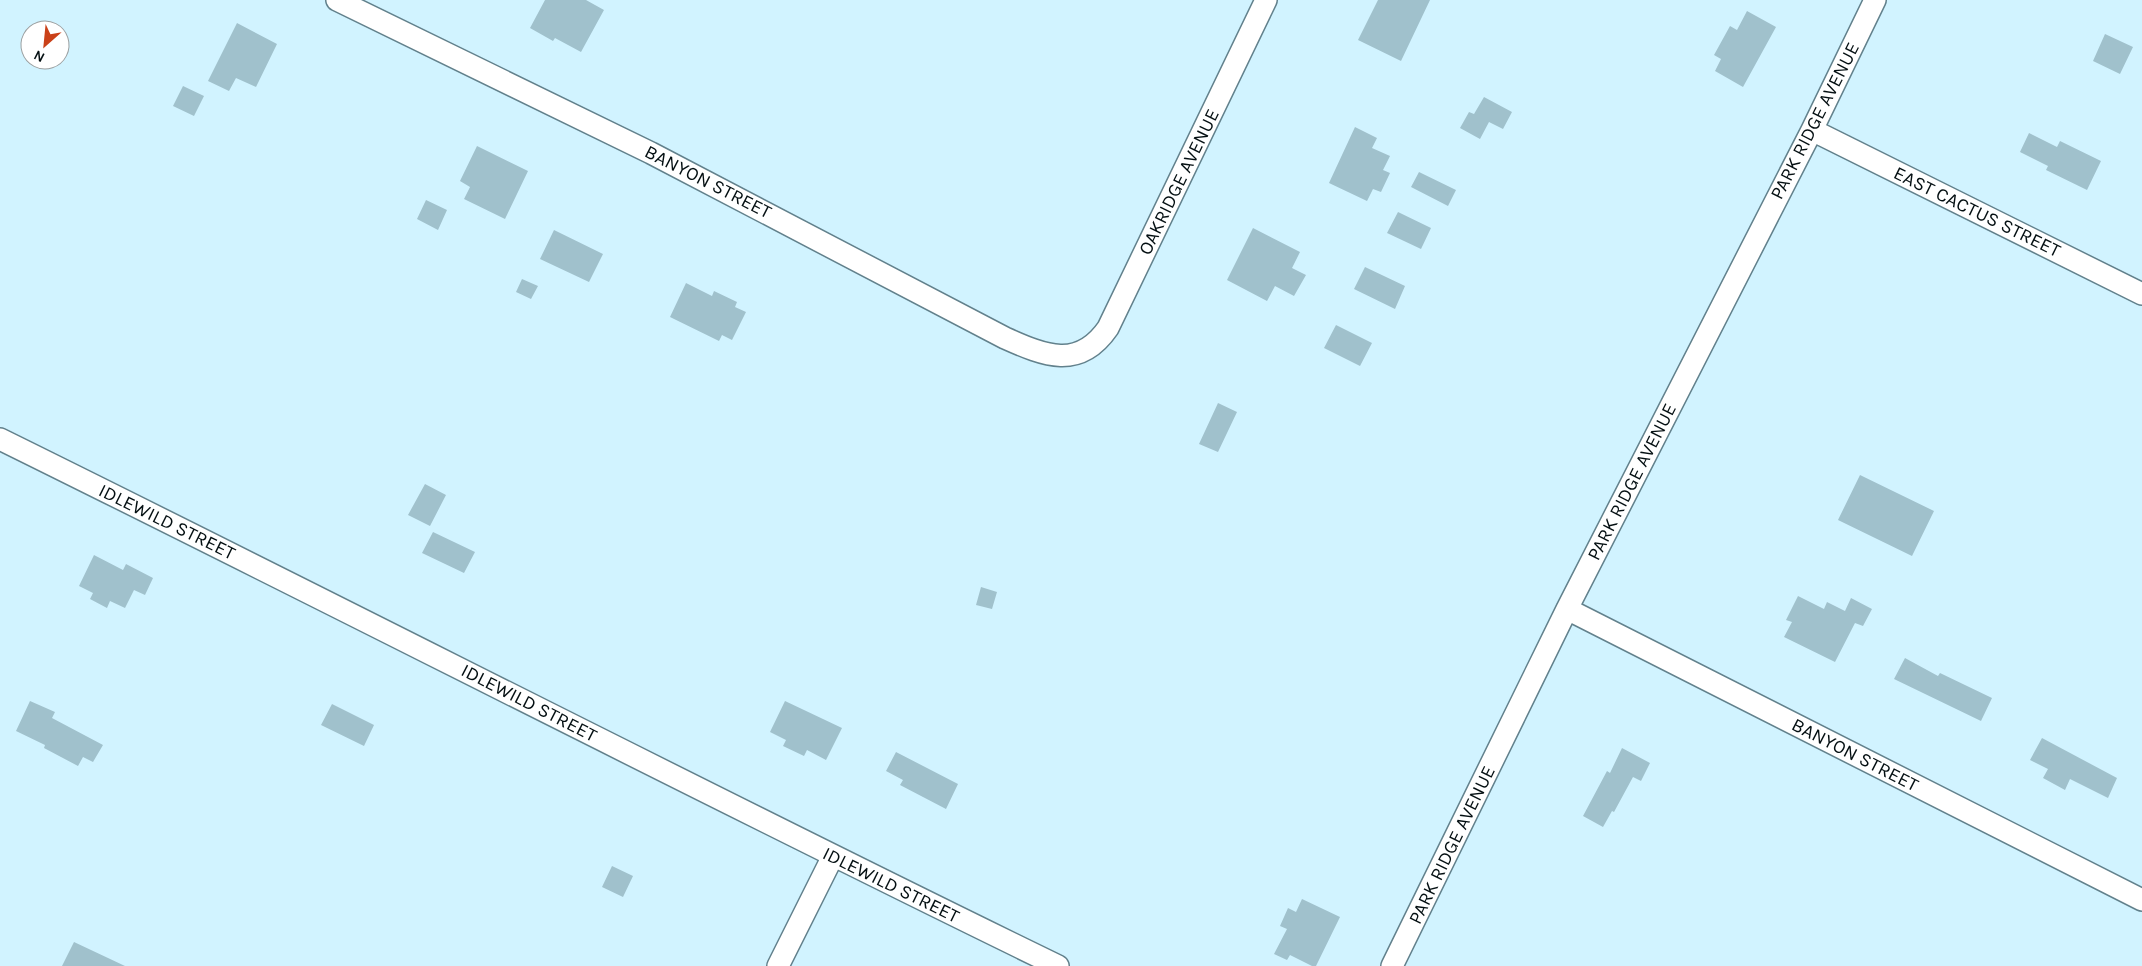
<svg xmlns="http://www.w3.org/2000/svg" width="2142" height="966" font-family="Karla,sans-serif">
<rect width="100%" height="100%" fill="#d1f3ff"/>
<path fill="#a0c1cc" d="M545,0H586L604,10L581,52L555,38L553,41L530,28Z
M1378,0H1430L1401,61L1358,40Z
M1747,11L1776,27L1743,87L1715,71L1721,59L1714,55L1730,26L1737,30Z
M237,23L277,44L256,87L236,78L229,91L208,81Z
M2105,34L2133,47L2120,74L2093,61Z
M183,86L204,96L194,116L173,106Z
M1484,97L1512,112L1503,129L1489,122L1480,139L1460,128L1469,112L1474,114Z
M1355,127L1377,138L1372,148L1390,156L1383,170L1390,173L1381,192L1373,189L1367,201L1329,183Z
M2029,133L2057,147L2060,141L2101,161L2087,190L2046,170L2048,166L2020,152Z
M477,146L528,171L505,219L464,199L470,187L460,181Z
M1419,172L1456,190L1448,206L1411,187Z
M426,200L447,210L438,230L417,219Z
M1398,212L1431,228L1421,249L1387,233Z
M1253,228L1300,252L1292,268L1306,275L1294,296L1275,286L1267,301L1227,280Z
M554,230L603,254L589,282L540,259Z
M1365,267L1405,286L1395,309L1354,289Z
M522,279L538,286L531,299L516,292Z
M686,283L712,296L714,291L737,302L735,307L746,312L732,340L722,335L719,341L670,317Z
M1336,325L1372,343L1360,366L1324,348Z
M1218,403L1237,412L1218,452L1199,444Z
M1860,475L1934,511L1912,556L1838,520Z
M425,484L446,495L430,526L408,515Z
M433,532L475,552L464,573L422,553Z
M94,555L123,570L126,564L153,578L145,595L134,590L125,608L110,601L107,608L90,599L93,593L79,586Z
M981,587L997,592L992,609L976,605Z
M1798,596L1824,609L1827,602L1845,611L1851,598L1872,609L1863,626L1855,623L1835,662L1784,637L1792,622L1786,620Z
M1905,658L1938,676L1940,673L1992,698L1981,721L1894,679Z
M30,701L55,712L52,718L103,745L93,762L83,757L78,766L44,748L45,745L16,731Z
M785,701L842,728L826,760L807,750L804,756L783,746L786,740L770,732Z
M332,704L374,725L364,746L321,725Z
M2042,738L2117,778L2108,798L2070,779L2065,790L2043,778L2048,769L2030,760Z
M1622,748L1650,763L1641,781L1633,777L1614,812L1612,811L1603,827L1583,816L1607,771L1610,773Z
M896,752L958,784L946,809L900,785L903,780L886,771Z
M612,866L633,876L623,897L602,887Z
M1302,899L1340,917L1316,966H1312L1290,955L1287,960L1274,954L1287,929L1280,926L1288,908L1296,912Z
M74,942L125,966H62Z"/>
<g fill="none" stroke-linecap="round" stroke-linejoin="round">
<defs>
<path id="minor" d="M337,0L651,153L1005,338C1045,356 1079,370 1108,328L1266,0
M1812,130L2142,294
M0,439C353,613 704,794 1058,966
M1567,609L2142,900
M778,966L833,856
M1392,966L1567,609L1812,130L1875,0"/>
</defs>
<use href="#minor" stroke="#62818c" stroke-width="24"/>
<use href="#minor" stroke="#fff" stroke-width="21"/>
</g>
<g text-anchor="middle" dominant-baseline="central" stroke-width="4" stroke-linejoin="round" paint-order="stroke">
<g font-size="19" fill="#040f12" stroke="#fff">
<text transform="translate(1815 121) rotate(-63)">PARK RIDGE AVENUE</text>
<text transform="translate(708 182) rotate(27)">BANYON STREET</text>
<text transform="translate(1179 182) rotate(-64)">OAKRIDGE AVENUE</text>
<text transform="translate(1977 212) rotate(26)">EAST CACTUS STREET</text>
<text transform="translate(1632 482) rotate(-63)">PARK RIDGE AVENUE</text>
<text transform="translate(167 522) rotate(26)">IDLEWILD STREET</text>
<text transform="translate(529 703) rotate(27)">IDLEWILD STREET</text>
<text transform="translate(1855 755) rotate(27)">BANYON STREET</text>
<text transform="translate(1452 845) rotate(-64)">PARK RIDGE AVENUE</text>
<text transform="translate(891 885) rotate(26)">IDLEWILD STREET</text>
</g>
</g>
<g transform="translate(45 45) rotate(207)"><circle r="24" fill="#ffffff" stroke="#9b9fa0"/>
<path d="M0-4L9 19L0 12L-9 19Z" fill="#ca4119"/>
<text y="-8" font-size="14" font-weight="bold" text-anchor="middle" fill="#040f12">N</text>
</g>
</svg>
